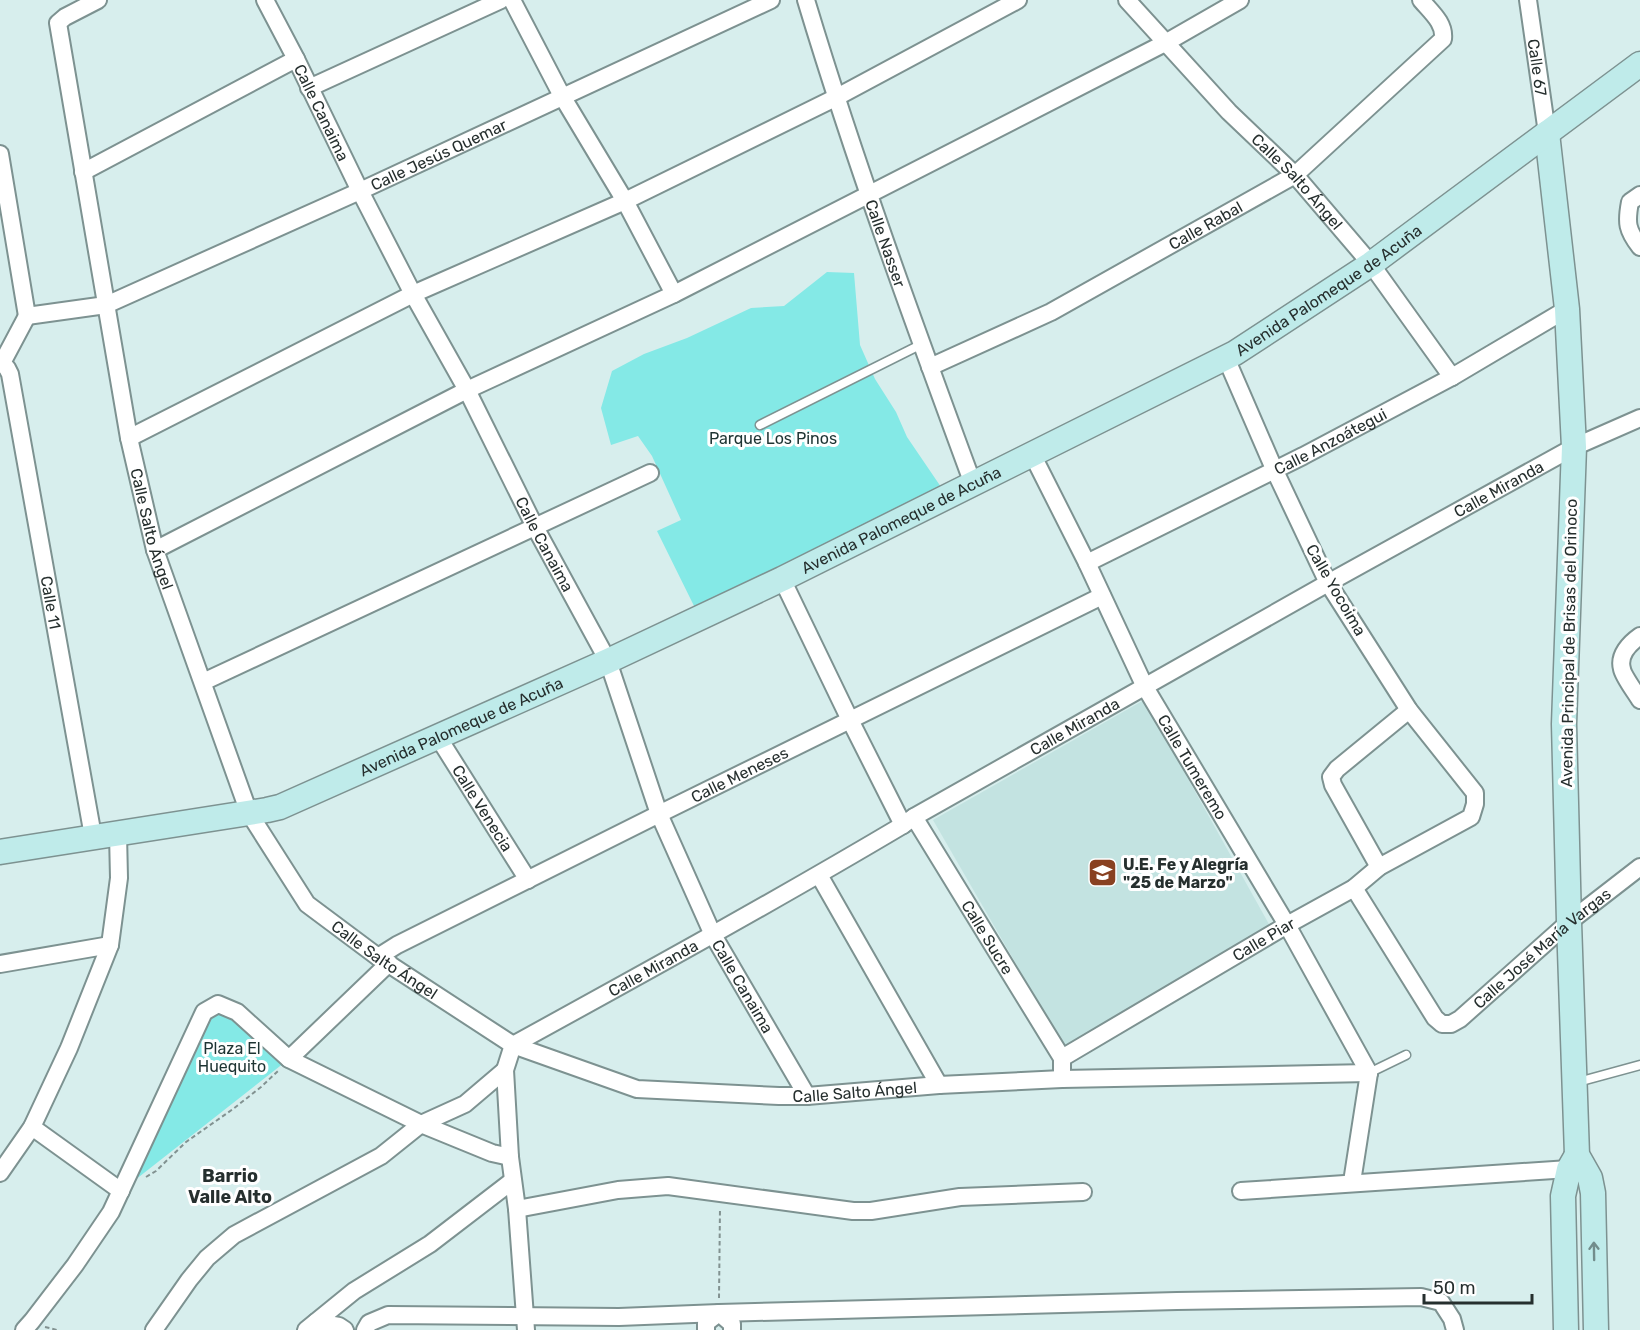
<svg xmlns="http://www.w3.org/2000/svg" width="1640" height="1330" font-family="Rubik,sans-serif">
<rect width="100%" height="100%" fill="#d7eeed"/>
<path fill="#c3e3e1" d="M1144,700L1270,926L1064,1047L933,820Z"/>
<path fill="#84e9e6" d="M827,272L854,273L860,345L875,379L896,412L907,437L941,487L696,610L657,531L681,520L652,456L638,436L611,445L601,408L612,371L644,354L687,338L751,308L784,306Z
M218,1004L289,1059L121,1191Z"/>
<g fill="none" stroke-linecap="round" stroke-linejoin="round">
<defs>
<path id="lane" d="M760,425L922,344
M1369,1073L1406,1055
M1578,1082L1640,1065"/>
<g id="street">
<path id="s1" d="M98,0L65,17L58,23L129,438L155,550L249,813L307,904L378,957L513,1045L637,1089L779,1096H807L939,1085L1062,1079L1369,1073"/>
<path id="s2" d="M265,0L296,59L360,191L413,294L467,390L535,527L608,661L659,814L713,935L807,1096"/>
<path d="M512,0L562,96L625,201L674,294"/>
<path id="s3" d="M806,0C855,163 914,324 973,484"/>
<path id="s4" d="M1127,0L1229,112L1295,175L1371,264L1452,377"/>
<path id="s5" d="M1528,0L1547,133"/>
<path d="M309,88L501,0"/>
<path id="s6" d="M0,154L27,316L106,305L360,191L771,0"/>
<path d="M83,172L296,59"/>
<path d="M1640,195L1630,202C1626,223 1627,230 1640,247"/>
<path id="s7" d="M0,362L7,368L10,374L93,836"/>
<path d="M2,363L27,316"/>
<path id="s8" d="M930,367L1051,312L1295,175L1443,39C1445,23 1431,12 1421,0"/>
<path d="M129,438L413,294L625,201L837,97L1018,0"/>
<path id="s9" d="M1032,454L1087,563L1145,687L1287,925L1369,1073"/>
<path d="M155,550L467,390L674,294L1167,42L1240,0"/>
<path id="s10" d="M1087,563L1303,456L1452,377L1567,309"/>
<path d="M782,579L850,720L903,825"/>
<path d="M1640,636C1630,643 1618,655 1622,669C1623,676 1636,693 1640,700"/>
<path d="M203,682L650,473"/>
<path id="s11" d="M438,737L528,880"/>
<path id="s12" d="M914,817L1062,1058"/>
<path d="M1379,867L1333,785L1331,777L1337,769L1409,710"/>
<path d="M819,875L939,1085"/>
<path id="s13" d="M1354,888L1435,1018L1442,1024H1451L1460,1019L1569,922L1640,867"/>
<path id="s14" d="M378,957L397,945L659,814L1102,596"/>
<path d="M0,964L110,945"/>
<path d="M289,1059L389,963"/>
<path id="s15" d="M1062,1079V1058L1287,925L1354,888L1379,867L1471,817L1475,804V793L1409,710L1328,583L1275,471L1226,358"/>
<path d="M32,1127L121,1191"/>
<path d="M0,1173L32,1127L69,1048L110,945L119,878L118,834"/>
<path d="M1352,1182L1369,1073"/>
<path d="M1241,1191L1569,1169"/>
<path d="M517,1209L618,1190L668,1186L853,1211H871L960,1197L1083,1192"/>
<path d="M316,1322L339,1326L345,1330"/>
<path d="M24,1330L32,1321L75,1265L111,1212L204,1012L218,1004L237,1012L289,1059L421,1124L492,1153L510,1157"/>
<path d="M154,1330L189,1280L207,1258L234,1235L381,1156L421,1124L465,1104L505,1070"/>
<path d="M306,1330L354,1291L430,1244L512,1181"/>
<path d="M365,1330L369,1323L388,1315L619,1317L719,1313L1177,1301L1421,1297L1441,1302L1452,1319L1455,1330"/>
<path id="s16" d="M526,1330L517,1209L510,1157L505,1070L513,1045C644,973 775,901 903,825L914,817L1328,583L1574,447L1640,418"/>
<path d="M706,1330V1323L719,1313L732,1324V1330"/>
</g>
<g id="secondary">
<path d="M1547,133L1567,309L1574,447L1564,724L1569,922L1577,1155L1590,1178L1593,1193L1596,1330"/>
<path id="s17" d="M0,852L267,810L280,807L608,661L782,579L1235,353L1371,264L1640,64"/>
<path d="M1566,1330L1563,1196L1569,1169L1577,1155"/>
</g>
</defs>
<use href="#lane" stroke="#7d9291" stroke-width="11"/>
<use href="#street" stroke="#7d9291" stroke-width="20"/>
<use href="#secondary" stroke="#7d9291" stroke-width="27"/>
<path stroke="#829291" stroke-width="2" stroke-dasharray="4.5 3" stroke-linecap="butt" d="M146,1177L156,1171L186,1142L233,1109L261,1087L279,1070
M719,1298L720,1208
M45,1327L57,1330"/>
<use href="#lane" stroke="#fff" stroke-width="8"/>
<use href="#street" stroke="#fff" stroke-width="16"/>
<use href="#secondary" stroke="#bfebea" stroke-width="24"/>
</g>
<defs><path id="oneway-shaft" d="M-6 0H5M1.5-3L5.5 0L1.5 3" fill="none" stroke-width="1.6" stroke-linecap="round" stroke-linejoin="round" transform="scale(1.5)"/></defs>
<use stroke="#728d8c" href="#oneway-shaft" transform="translate(1594 1251) rotate(-91)"/>
<defs>
<symbol id="school-square" viewBox="-11 -11 22 22"><rect x="-9" y="-9" width="18" height="18" rx="4" fill="#894121" stroke="#fff"/><path d="M0-5L7-2L0 1L-7-2ZM-4 1L0 2.5L4 1V4Q0 6-4 4Z" fill="#fff"/></symbol>
</defs>
<g fill-rule="evenodd">
<use href="#school-square" x="1086" y="856" width="33" height="33"/>
</g>
<g text-anchor="middle" dominant-baseline="central" stroke-width="6" stroke-linejoin="round" paint-order="stroke">
<g font-size="16" fill="#262f2e" stroke="#fff">
<text stroke="none"><textPath href="#s5" startOffset="68">Calle 67</textPath></text>
<text stroke="none"><textPath href="#s2" startOffset="126">Calle Canaima</textPath></text>
<text stroke="none"><textPath href="#s6" startOffset="609">Calle Jesús Quemar</textPath></text>
<text stroke="none"><textPath href="#s4" startOffset="249">Calle Salto Ángel</textPath></text>
<text stroke="none"><textPath href="#s8" startOffset="310">Calle Rabal</textPath></text>
<text stroke="none"><textPath href="#s3" startOffset="256">Calle Nasser</textPath></text>
<text stroke="none"><textPath href="#s17" startOffset="1454">Avenida Palomeque de Acuña</textPath></text>
<text stroke="none"><textPath href="#s10" startOffset="272">Calle Anzoátegui</textPath></text>
<text stroke="none"><textPath href="#s16" startOffset="1419">Calle Miranda</textPath></text>
<text stroke="none"><textPath href="#s17" startOffset="968">Avenida Palomeque de Acuña</textPath></text>
<text stroke="none"><textPath href="#s1" startOffset="561">Calle Salto Ángel</textPath></text>
<text stroke="none"><textPath href="#s2" startOffset="612">Calle Canaima</textPath></text>
<text transform="translate(1336 590) rotate(60)">Calle Yocoima</text>
<text stroke="none"><textPath href="#s7" startOffset="248">Calle 11</textPath></text>
<text transform="translate(1569 643) rotate(-89)">Avenida Principal de Brisas del Orinoco</text>
<text stroke="none"><textPath href="#s17" startOffset="482">Avenida Palomeque de Acuña</textPath></text>
<text stroke="none"><textPath href="#s16" startOffset="933">Calle Miranda</textPath></text>
<text stroke="none"><textPath href="#s9" startOffset="352">Calle Tumeremo</textPath></text>
<text stroke="none"><textPath href="#s14" startOffset="405">Calle Meneses</textPath></text>
<text stroke="none"><textPath href="#s11" startOffset="84">Calle Venecia</textPath></text>
<text stroke="none"><textPath href="#s12" startOffset="141">Calle Sucre</textPath></text>
<text stroke="none"><textPath href="#s15" startOffset="255">Calle Piar</textPath></text>
<text stroke="none"><textPath href="#s13" startOffset="290">Calle José María Vargas</textPath></text>
<text stroke="none"><textPath href="#s1" startOffset="1065">Calle Salto Ángel</textPath></text>
<text stroke="none"><textPath href="#s16" startOffset="447">Calle Miranda</textPath></text>
<text stroke="none"><textPath href="#s2" startOffset="1098">Calle Canaima</textPath></text>
<text stroke="none"><textPath href="#s1" startOffset="1569">Calle Salto Ángel</textPath></text>
</g>
<g font-size="16" fill="#1e3433" stroke="#fff">
<text x="773" y="438">Parque Los Pinos</text>
<text x="232" y="1048">Plaza El<tspan x="232" dy="18">Huequito</tspan></text>
</g>
<g font-size="16" font-weight="bold" fill="#262f2e" stroke="#fff" text-anchor="start">
<text x="1123" y="864">U.E. Fe y Alegría<tspan x="1123" dy="18">"25 de Marzo"</tspan></text>
</g>
<g font-size="18" font-weight="bold" fill="#262f2e" stroke="#fff">
<text x="230" y="1176">Barrio<tspan x="230" dy="21">Valle Alto</tspan></text>
</g>
</g>
<path d="M1424 1294v9h108v-9" fill="none" stroke="#262f2e" stroke-width="3"/>
<text x="1433" y="1294" font-size="18" fill="#262f2e" stroke="#ffffff" stroke-width="4.5" paint-order="stroke">50 m</text>
</svg>
